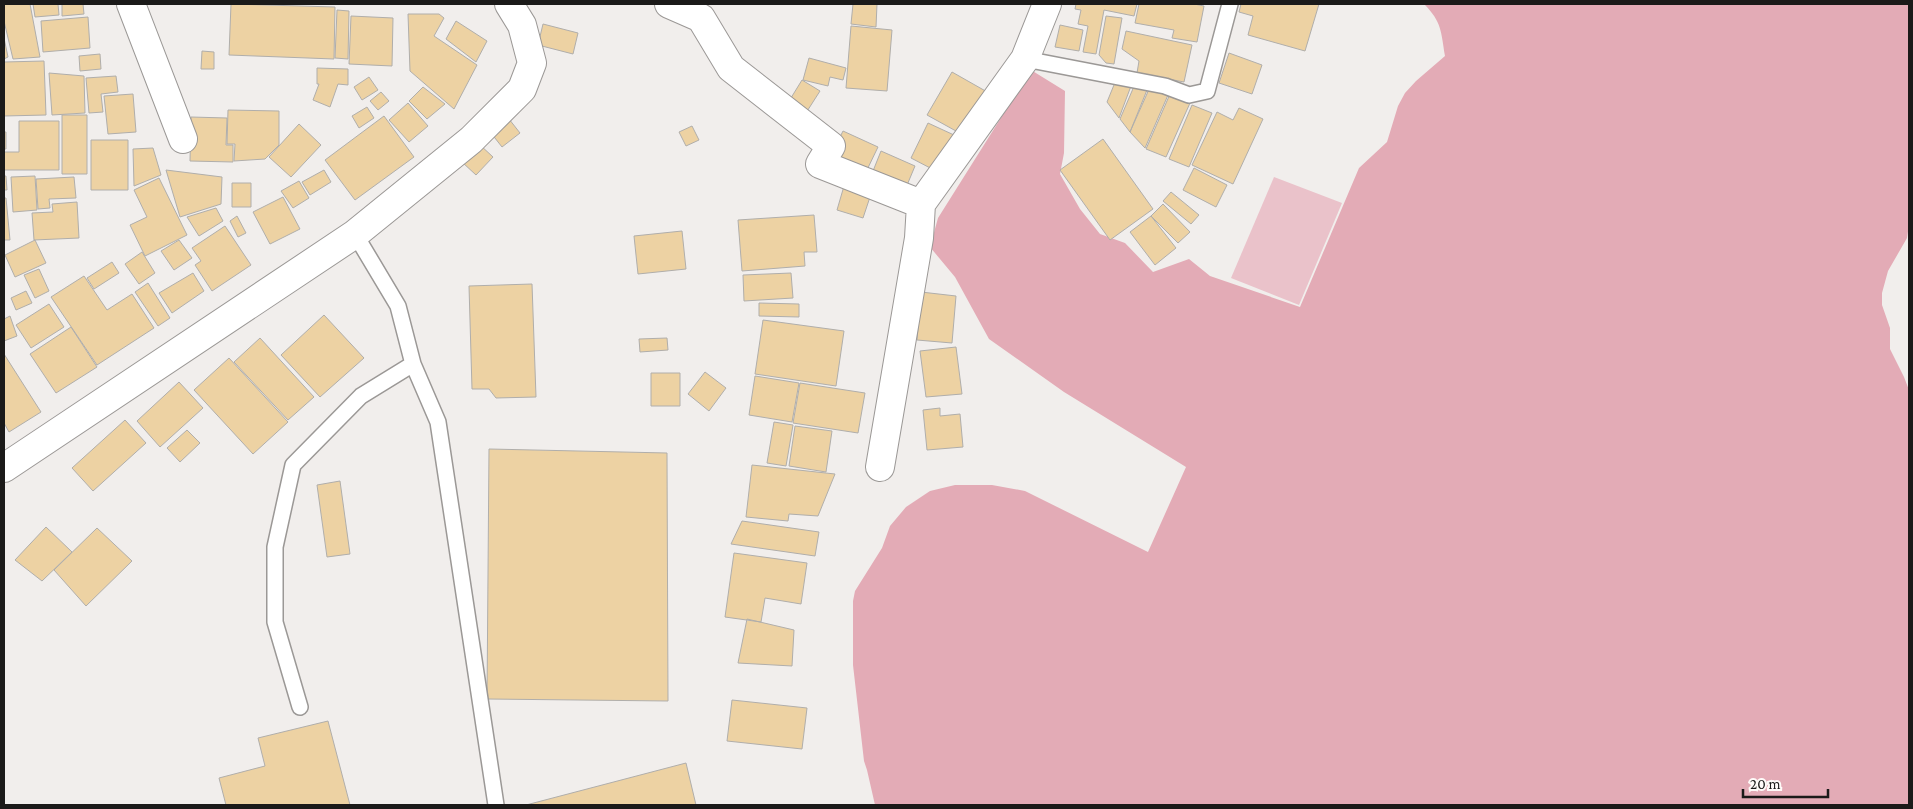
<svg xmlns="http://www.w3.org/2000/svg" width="1913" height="809" font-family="'Crimson Pro',serif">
<rect width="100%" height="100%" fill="#f1eeec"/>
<path fill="#eac2ca" d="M1274,177L1342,203L1299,305L1231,278Z"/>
<path fill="#e3abb6" d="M1424,4H1909V225L1907,238L1888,271L1882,293V305L1890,328V349L1904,377L1909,390V805H875L867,770L864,761L853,665V601L855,591L882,548L890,526L906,507L930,491L955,485H992L1025,491L1148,552L1186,467L1064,392L989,339L955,277L930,247L938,218L1031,70L1065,91L1064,153L1060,174L1080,209L1100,234L1125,243L1153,272L1189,259L1210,276L1300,307L1359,168L1387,142L1398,106L1405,93L1416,81L1445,56C1441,32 1442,22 1424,4Z"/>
<path fill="#edd2a3" stroke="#b0aeab" d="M4,4H30L40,57L13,59L4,21Z
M33,4H58L59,15L35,17Z
M62,4H83L84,14L62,16Z
M231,4L335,7L334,59L229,55Z
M853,4H877L876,27L851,24Z
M1076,4H1137L1134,16L1104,10L1096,54L1083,52L1088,26L1078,24L1081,10L1075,9Z
M1139,4H1194L1204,6L1197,42L1172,38L1174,30L1135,23Z
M1241,4H1319L1305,51L1248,35L1253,16L1239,12Z
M337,10L349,11L348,59L335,58Z
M408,14H439L444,18L434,36L477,65L454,109L410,71Z
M351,16L393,18L392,66L349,64Z
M1106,16L1122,18L1114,64L1106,63L1099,55Z
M88,17L90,48L43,52L41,21Z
M456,21L487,41L476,62L446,39Z
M543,24L578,33L573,54L538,45Z
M1060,25L1083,30L1079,51L1055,47Z
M851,26L892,30L887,91L846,88Z
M1126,31L1192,45L1184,82L1137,73L1139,61L1122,49Z
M4,38L8,57L4,59Z
M202,51L214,52V69H201Z
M1229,53L1262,65L1252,94L1219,83Z
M100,54L101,69L80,71L79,56Z
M809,58L846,68L843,80L830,77L828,86L803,80Z
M44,61L46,115L4,116V62Z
M317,68L348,69V85L338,84L330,107L313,100L319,84H317Z
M952,72L989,93L965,136L927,115Z
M49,73L84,76L85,113L52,115Z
M116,76L118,92L101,94L103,112L89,113L86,78Z
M369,77L378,90L362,100L354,87Z
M802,80L820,91L804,116L786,106Z
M1116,80L1131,86L1119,118L1107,102Z
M1135,84L1147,90L1130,132L1120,119Z
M423,87L445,104L427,119L409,101Z
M1150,87L1168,95L1145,148L1130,132Z
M381,92L389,101L378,110L370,101Z
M133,94L136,132L108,134L104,96Z
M1170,94L1190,103L1166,157L1146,149Z
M408,103L428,126L409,142L389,120Z
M1192,105L1212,113L1189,167L1169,159Z
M367,107L374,118L359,128L352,116Z
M1239,108L1263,119L1233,184L1192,165L1217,112L1233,120Z
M228,110L279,111V145L265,159L234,161L235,144H227Z
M62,115H87V174H62Z
M384,116L414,157L355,200L325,160Z
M191,117L227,118L226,145H233V162L190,161Z
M509,119L520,133L502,147L491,133Z
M19,121H59V170H4V152H19Z
M928,123L954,135L936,171L911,158Z
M299,124L321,145L291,177L269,157Z
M692,126L699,140L686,146L679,132Z
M843,131L878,147L865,174L830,157Z
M4,132H6V149H4Z
M1103,139L1153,209L1110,240L1060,170Z
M91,140H128V190H91Z
M479,144L493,157L476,175L462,162Z
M153,148L161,175L134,186L133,149Z
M881,151L915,166L905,190L871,176Z
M1194,168L1227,185L1216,207L1183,190Z
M166,170L222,177L221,204L180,217Z
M324,170L331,182L310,195L302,182Z
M4,176H6L7,190H4Z
M35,176L37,210L13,212L11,177Z
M74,177L76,198L49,199L50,208L38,209L36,179Z
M159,178L187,235L145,256L130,225L147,217L134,190Z
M299,181L309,198L293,208L281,191Z
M232,183H251V207H232Z
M844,186L871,194L863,218L837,210Z
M1171,192L1199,215L1191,224L1163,201Z
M283,197L300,229L270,244L253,212Z
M4,198H6L10,240H4Z
M77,202L79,238L34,240L32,213L53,212L52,204Z
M1163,204L1190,232L1178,243L1151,216Z
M216,208L223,221L199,236L187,217Z
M814,215L817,252H804L805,266L742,271L738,220Z
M237,216L246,233L238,237L230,221Z
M1151,216L1176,248L1155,265L1130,232Z
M225,226L251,265L212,291L195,265L201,261L192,248Z
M682,231L686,269L638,274L634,236Z
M35,240L46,263L15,277L5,255Z
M179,240L192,258L174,270L161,251Z
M142,252L155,273L139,284L125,264Z
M112,262L119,273L94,289L87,278Z
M39,269L49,291L35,298L24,275Z
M193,273L204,291L172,313L159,293Z
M791,273L793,298L744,301L743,275Z
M84,276L107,310L132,294L154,328L97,365L51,297Z
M148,283L170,318L158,326L135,292Z
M532,284L536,397L496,398L489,389H472L469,286Z
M26,291L32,303L16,310L11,298Z
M921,292L956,296L952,343L917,340Z
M759,303L799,304V317L759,316Z
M49,304L64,327L31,348L16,325Z
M324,315L364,358L320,397L281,355Z
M10,316L17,336L4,341V319Z
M763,320L844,331L836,386L755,374Z
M71,327L97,367L56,393L30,354Z
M260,338L314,397L288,420L234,362Z
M667,338L668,350L640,352L639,339Z
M956,347L962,394L926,397L920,351Z
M4,354L41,412L9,432L4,423Z
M229,358L288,422L253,454L194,390Z
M705,372L726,388L709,411L688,394Z
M651,373H680V406H651Z
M755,376L799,383L792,422L749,415Z
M179,382L203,408L160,447L137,421Z
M800,383L865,393L858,433L793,423Z
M940,408V416L960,414L963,447L927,450L923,410Z
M125,420L146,443L93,491L72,468Z
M774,422L793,425L786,466L767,463Z
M795,426L832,431L826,472L789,466Z
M187,430L200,443L180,462L167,448Z
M489,449L667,453L668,701L487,699Z
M752,465L835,474L818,516L789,514L788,521L746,517Z
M340,481L350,554L327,557L317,485Z
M742,521L819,532L815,556L731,544Z
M46,527L72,552L42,581L15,560Z
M97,528L132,561L86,606L54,570Z
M734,553L807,563L801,604L765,598L761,622L725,617Z
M747,619L794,630L792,666L738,663Z
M732,700L807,708L802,749L727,741Z
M328,721L350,805H226L219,778L265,766L258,738Z
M686,763L696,805H526Z"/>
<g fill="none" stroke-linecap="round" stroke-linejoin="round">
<defs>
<path id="service" d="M1025,59L1165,86L1189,95L1207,91L1230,4
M355,234L398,306L413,364L438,422L496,805
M300,707L275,622V547L293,465L361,396L413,364"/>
<path id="minor" d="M131,4L183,139
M669,4L701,18L731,68L831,146L820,164L921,204
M880,467L919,238L921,204L1025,59L1047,4
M4,468L355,234L471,140L522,89L532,63L522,25L509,4"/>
</defs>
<use href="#service" stroke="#9b9896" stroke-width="18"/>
<use href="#minor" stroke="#9b9896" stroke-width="30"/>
<use href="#service" stroke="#fff" stroke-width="15"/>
<use href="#minor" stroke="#fff" stroke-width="28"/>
</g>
<rect width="1913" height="809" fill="none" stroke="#1b1a19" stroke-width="10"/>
<path d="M1743 789v8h85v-8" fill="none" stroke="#1b1a19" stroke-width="2.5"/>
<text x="1750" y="789" font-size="15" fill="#1b1a19" stroke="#fffbf9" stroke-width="4" paint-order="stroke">20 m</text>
</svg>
